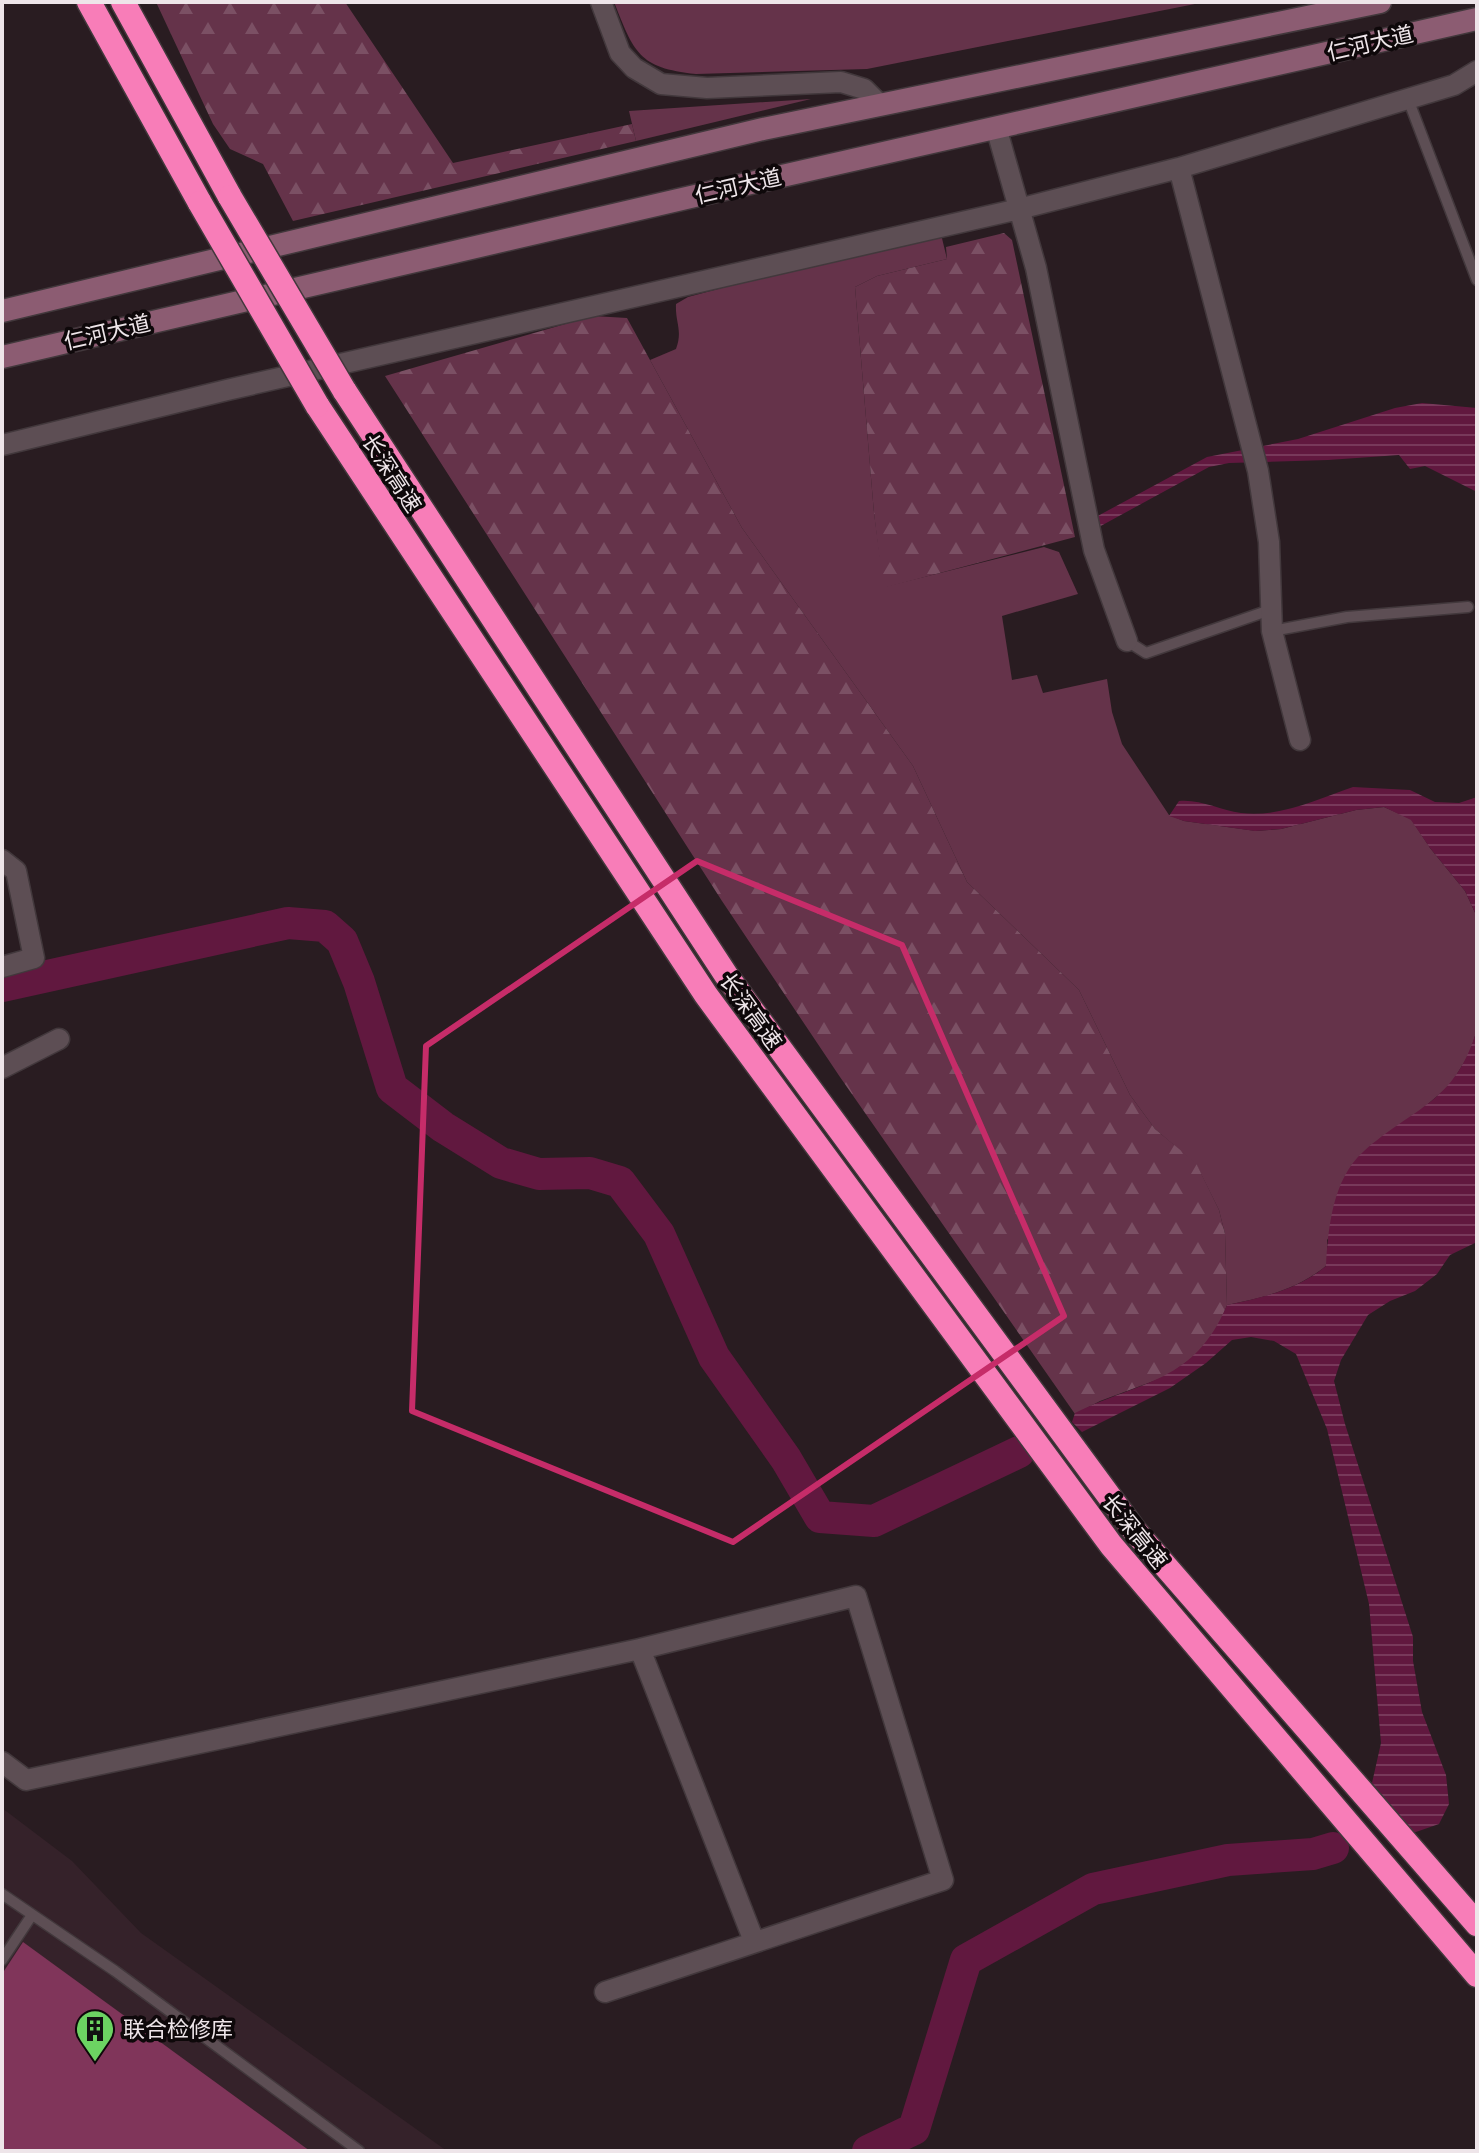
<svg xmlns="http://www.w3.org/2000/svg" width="1479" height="2153" font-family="Inter,'Noto Sans SC',sans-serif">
<defs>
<pattern id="forest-firs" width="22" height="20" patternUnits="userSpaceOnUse" patternTransform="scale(2)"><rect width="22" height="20" fill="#65334a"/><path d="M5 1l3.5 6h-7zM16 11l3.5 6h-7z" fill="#7b5064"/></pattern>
<pattern id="water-rules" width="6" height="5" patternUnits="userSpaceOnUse" patternTransform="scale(2)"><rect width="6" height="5" fill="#61183f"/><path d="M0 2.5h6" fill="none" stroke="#78395b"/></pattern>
</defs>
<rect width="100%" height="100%" fill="#291c21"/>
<path fill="#35222a" d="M2,1808L72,1861L141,1933L447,2151H2Z"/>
<path fill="#65334a" d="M614,2H1205L867,69L696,74C638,68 634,52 614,2Z
M811,99L636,141L629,111Z
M940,230L947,259L877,276L855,287L874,513L884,587L1044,547L1059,552L1078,594L1002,616L1012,680L1037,675L1043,693L1107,679L1112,712L1122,744L1169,815L1184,821L1256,831L1281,829L1356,810L1384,807L1411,819L1430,848L1465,891L1477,917V1029L1470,1053L1450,1085L1422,1109L1327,1240V1265C1297,1290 1264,1297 1227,1305L1225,1234L1219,1210L1196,1164L1155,1129L1130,1095L1079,990L967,882L913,766L742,528L650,360L676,349C683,330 675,323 676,304L688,297Z"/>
<path fill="url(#forest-firs)" d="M156,2H345L453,163L632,124L636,141L293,221L263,164L230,149L213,124Z
M1004,233L1012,240L1075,537L883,588L874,513L855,287L877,276L947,259L946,247Z
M593,316L627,318L742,528L913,766L967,882L1079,990L1130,1095L1155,1129L1196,1163L1219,1210L1225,1234L1227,1305L1217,1330L1199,1353L1167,1376L1100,1401L1075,1414L840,1077L722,901L385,376Z"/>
<path fill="url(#water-rules)" d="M1422,403L1477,408V492L1425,466L1410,469L1399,455L1328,460L1229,463L1209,467L1097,528L1094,518L1207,457L1298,439L1395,408Z
M1353,787L1410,790L1435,802L1459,803L1477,797V917L1465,891L1430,848L1411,820L1384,807L1356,810L1281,829L1255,831L1184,821L1169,816L1179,801C1200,799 1220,810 1241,813C1279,818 1318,799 1353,787Z
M1477,1029V1242L1450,1255L1437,1274L1415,1291L1390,1301L1368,1315L1341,1360L1334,1381L1345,1424L1413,1637V1661L1422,1712L1446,1775L1449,1804L1439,1824L1413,1833L1372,1783L1381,1743L1369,1604L1327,1429L1296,1354L1274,1341L1251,1337L1232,1340L1206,1363L1170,1388L1082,1432L1072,1422L1075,1413C1142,1380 1194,1383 1227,1305C1264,1297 1297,1290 1326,1266C1328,1227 1333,1179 1363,1152C1414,1106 1455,1104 1477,1029Z"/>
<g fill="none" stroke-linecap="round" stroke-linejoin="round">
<path stroke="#61183f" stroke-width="32" d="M2,986L288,923L325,926L342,941L359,982L392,1088L443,1127L501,1163L539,1174L590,1173L620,1182L659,1234L714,1357L786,1459L820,1517L874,1521L1019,1452
M868,2151L914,2129L966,1960L1093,1889L1228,1860L1313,1854L1333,1848"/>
</g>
<path fill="#80355a" d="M23,1942L310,2151H2V1974Z"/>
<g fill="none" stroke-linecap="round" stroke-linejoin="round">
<defs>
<path id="service" d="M1408,99L1477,280
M1272,631L1347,617L1468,607
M1127,641L1146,653L1270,610
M2,1894L115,1971L359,2151
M2,1960L32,1915"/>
<path id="minor" d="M601,2L620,53L634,68L661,84L707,88L841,82L864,89L880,105
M996,127L1036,268L1094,550L1127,641
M1179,168L1258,471L1269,542L1272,631L1300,740
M2,445L227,390L1019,209L1179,168L1454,85L1477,71
M2,860L16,871L34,958L2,967
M2,1068L59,1039
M2,1762L26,1780L640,1649L754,1941
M605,1992L943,1880L856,1596L640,1649"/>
<path id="secondary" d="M2,311L763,129L1380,2
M2,357L764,180L1477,19"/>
<path id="motorway" d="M89,2L200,203
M123,2L230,197
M344,390L726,975L1134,1530L1477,1924
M317,405L706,995L1111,1545L1477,1975"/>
</defs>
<use href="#service" stroke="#42383c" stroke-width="13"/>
<use href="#minor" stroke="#42383c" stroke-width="23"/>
<use href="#secondary" stroke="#42383c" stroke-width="25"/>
<use href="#motorway" stroke="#42383c" stroke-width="27"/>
<use href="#service" stroke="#5d4e54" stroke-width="10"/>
<use href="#minor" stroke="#5d4e54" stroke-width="20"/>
<use href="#secondary" stroke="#8c5c72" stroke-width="22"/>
<use href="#motorway" stroke="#f87db8" stroke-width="24"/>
<defs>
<path id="motorway-bridge" d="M230,197L344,390
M200,203L317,405"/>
</defs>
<use href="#motorway-bridge" stroke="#42383c" stroke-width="27" stroke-linecap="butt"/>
<use href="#motorway-bridge" stroke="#f87db8" stroke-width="24"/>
</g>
<path fill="none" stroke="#c62c69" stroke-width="6" stroke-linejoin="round" d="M697,861L902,945L1064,1316L733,1542L412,1411L426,1046Z"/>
<defs>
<symbol id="building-pin" viewBox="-11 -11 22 30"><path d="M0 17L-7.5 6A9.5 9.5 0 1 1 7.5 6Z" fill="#6cd362" stroke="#0e080a"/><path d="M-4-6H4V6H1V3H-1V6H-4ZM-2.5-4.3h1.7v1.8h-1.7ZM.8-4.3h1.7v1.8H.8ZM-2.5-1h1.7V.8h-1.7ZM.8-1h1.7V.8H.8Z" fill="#111"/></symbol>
</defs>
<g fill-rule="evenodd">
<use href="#building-pin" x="73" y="2007" width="44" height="60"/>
</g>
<g text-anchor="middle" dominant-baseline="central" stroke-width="7" stroke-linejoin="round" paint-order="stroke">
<g font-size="22" fill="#eee5e9" stroke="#0e080a">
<text transform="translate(1370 43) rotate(-13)">仁河大道</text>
<text transform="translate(738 186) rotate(-13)">仁河大道</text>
<text transform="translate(107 332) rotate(-13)">仁河大道</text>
<text transform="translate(392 473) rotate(57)">长深高速</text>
<text transform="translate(751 1011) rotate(54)">长深高速</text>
<text transform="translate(1135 1531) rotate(51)">长深高速</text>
</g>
<g font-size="22" fill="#eee5e9" stroke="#0e080a" text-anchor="start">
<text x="123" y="2029">联合检修库</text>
</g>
</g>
<rect width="1479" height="2153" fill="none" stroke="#eee5e9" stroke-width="8"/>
</svg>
